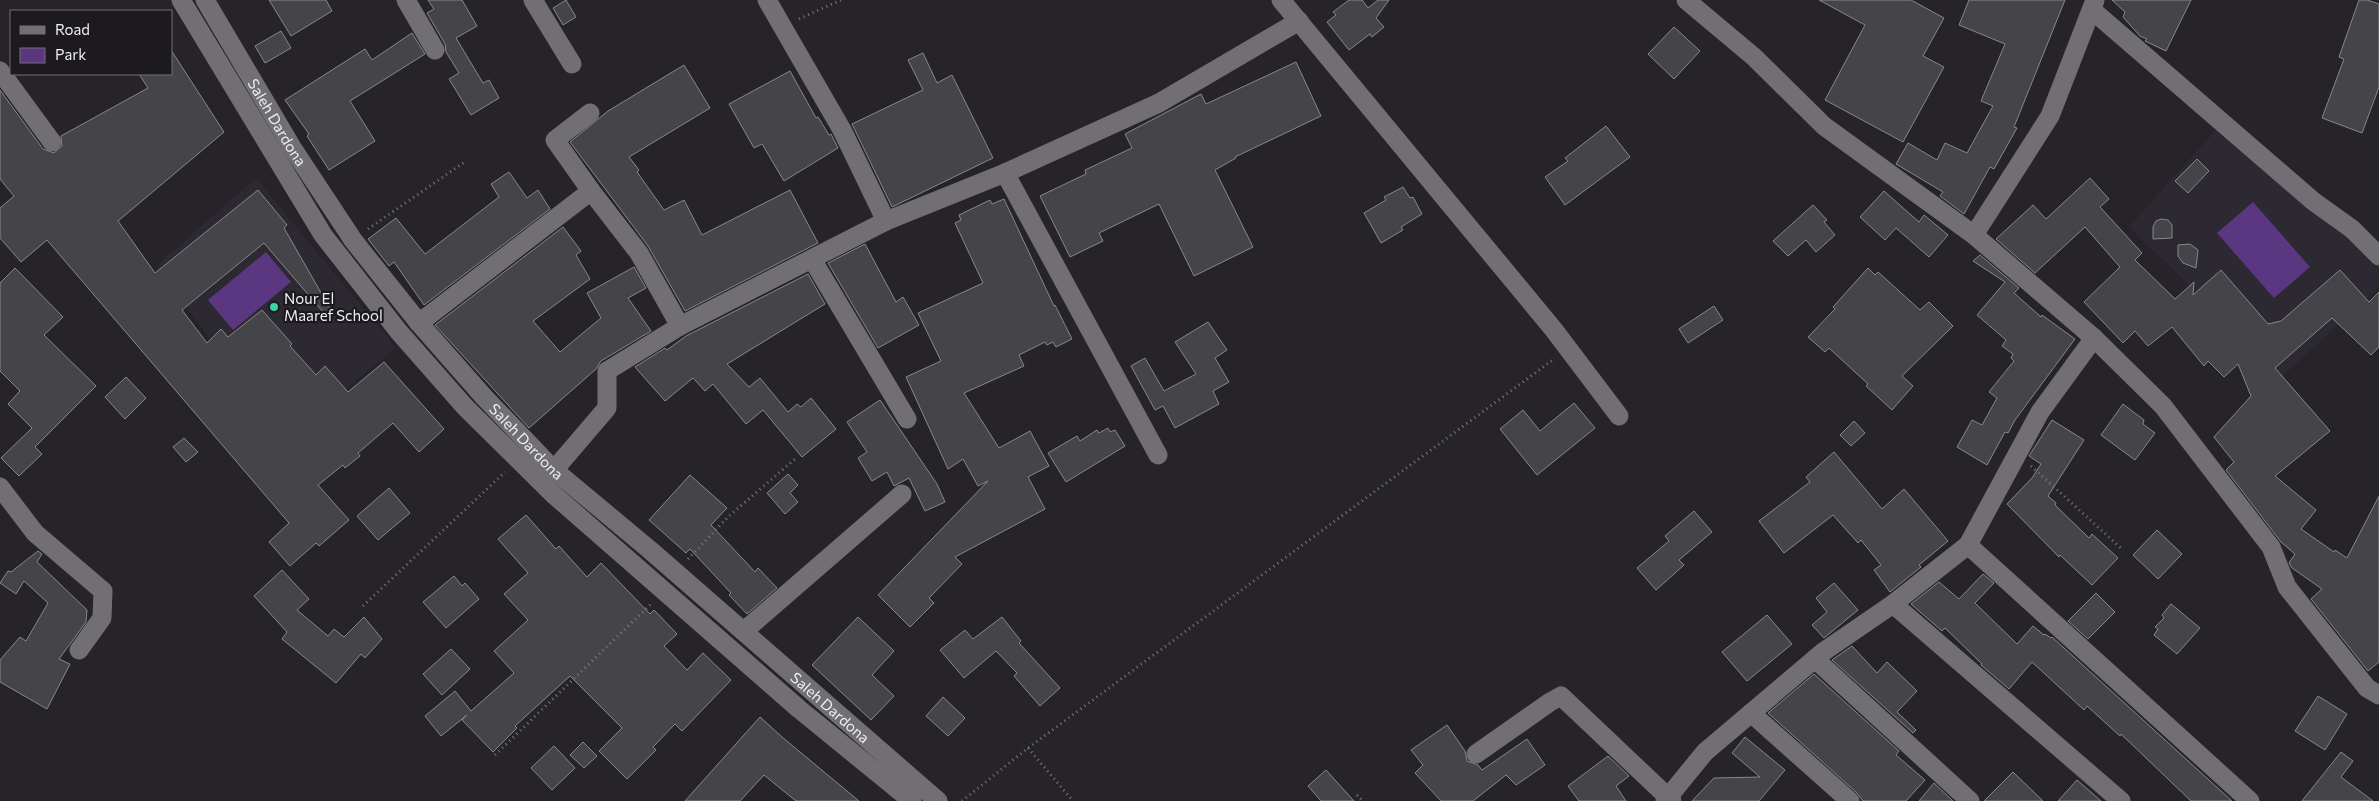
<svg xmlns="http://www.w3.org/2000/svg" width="2379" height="801" font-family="Commissioner,sans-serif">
<rect width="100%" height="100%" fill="#262428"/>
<path fill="#2d2933" d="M2216,130L2355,242L2379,267V287L2278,380L2193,289L2129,227Z
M256,178L396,348L284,439L156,266Z"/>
<path fill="#5c3781" d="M2253,202L2310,267L2274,298L2217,233Z
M266,252L291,282L233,330L208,300Z"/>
<path fill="#454448" stroke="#89878c" d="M269,0H326L332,11L291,36Z
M428,0H462L477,26L456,38L483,83L489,80L499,98L471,115L449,79L459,73L446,52L445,44L427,13L434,9Z
M566,0L576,17L563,25L553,8Z
M1349,0H1362L1368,8L1378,0H1389L1376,18L1384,27L1372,37L1370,34L1349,50L1327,22L1336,15L1333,12Z
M1819,0H1911L1944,18L1923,56L1944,67L1903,142L1825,100L1865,25Z
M1969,0H2065L2014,127L2017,128L1994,169L1990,167L1964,214L1940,196L1943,192L1896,164L1908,143L1937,160L1945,143L1967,153L1993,106L1981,101L2005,44L1959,25Z
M2112,0H2191L2166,51L2145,41L2147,39L2140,36L2123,17L2125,12Z
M2359,0H2367L2379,4V87L2362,133L2322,118L2344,59L2339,57Z
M1674,27L1700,51L1674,79L1648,54Z
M281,31L291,48L265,63L255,46Z
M412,33L425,54L350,101L375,141L329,170L307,136L309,134L285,100L365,49L372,60Z
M171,50L224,132L118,221L155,273L258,190L287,225L284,228L332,312L327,316L324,313L264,243L182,310L207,343L221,329L228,337L262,310L292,344L290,346L316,375L325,366L348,392L384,362L444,429L419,452L393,423L358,453L360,456L345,468L343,465L318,485L349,520L319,546L316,543L290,566L269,542L289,523L47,240L21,262L0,238V208L14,196L0,179V90L43,149L54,153L62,146L61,136L148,88L139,74H171Z
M923,53L937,83L952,75L993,158L892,207L852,124L923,90L908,60Z
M1296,62L1321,116L1235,157L1236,158L1215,170L1253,247L1194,276L1159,204L1099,233L1103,241L1070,257L1040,196L1086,174L1085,170L1132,148L1125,134L1201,94L1206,104Z
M684,65L710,108L629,157L639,170L637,172L664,210L684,200L702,235L790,190L818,243L685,311L648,246L570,142L608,111Z
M790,71L816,118L818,117L829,135L831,134L838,148L784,181L762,144L754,148L729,104Z
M1606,126L1630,157L1565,205L1545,177L1568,161L1565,158Z
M2197,159L2209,171L2188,193L2175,181Z
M509,172L527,198L538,190L550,209L424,305L394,262L389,266L368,239L396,218L425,254L499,197L491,184Z
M2090,178L2109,199L2100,207L2142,253L2135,260L2175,299L2194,282L2193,295L2221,270L2268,324L2281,321L2340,270L2369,302L2379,292V347L2371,355L2332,318L2275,368L2330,431L2275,476L2316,510L2301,529L2334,552L2335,550L2347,558L2379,496V662L2368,671L2311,599L2322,589L2292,568L2289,563L2295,554L2281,542L2226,470L2234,462L2214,437L2251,396L2238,364L2224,377L2208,361L2204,366L2172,327L2148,346L2135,331L2123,343L2084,302L2120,267L2085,227L2035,273L1996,239L2033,205L2046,219Z
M1403,187L1410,198L1413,197L1422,214L1401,227L1403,230L1381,243L1364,213L1386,200L1384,197Z
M1884,191L1919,222L1924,215L1948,235L1929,257L1896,228L1885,240L1860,217Z
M1004,199L1054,306L1055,305L1072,339L1056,347L1053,342L1047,345L1045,342L1019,355L1024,366L964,393L999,448L1030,431L1049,466L1028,477L1045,509L955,557L962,564L929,598L934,603L910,627L878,595L988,481L978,486L963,459L948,469L906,377L941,361L918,313L983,283L955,223L961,220L959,215L990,200L992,204Z
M1813,205L1827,220L1824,222L1835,235L1816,252L1806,240L1788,256L1773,241Z
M2161,219L2168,220L2172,225V238L2153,239V227L2156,221Z
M563,227L581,251L576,255L590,279L533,321L560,352L601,318L587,293L634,267L646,288L628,298L651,331L601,361L596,369L529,428L435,325Z
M865,244L896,302L903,297L919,325L878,348L828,263Z
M2190,244L2198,250L2196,268L2183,263L2178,256V245Z
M1980,255L2019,288L2014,293L2041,317L2042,315L2075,339L2015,420L2008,433L2005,432L1987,465L1957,447L1972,420L1982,425L1997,398L1989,392L2014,361L2011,358L2013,354L2002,346L2006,340L1977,315L2005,282L1973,261Z
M15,268L63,317L44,335L96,386L35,447L42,454L19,476L1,458L32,428L8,404L20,391L0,371V283Z
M1868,268L1875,275L1878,272L1920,310L1929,302L1953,326L1902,376L1913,386L1892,410L1866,386L1868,384L1829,348L1825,352L1808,337L1835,309L1833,307Z
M808,274L825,304L727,364L749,387L760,378L788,412L797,404L801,407L811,398L836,429L802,457L763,410L746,424L713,384L705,391L693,378L665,401L635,367L665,348L667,350L686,336Z
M1714,306L1723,320L1688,343L1679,329Z
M1208,322L1227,350L1215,358L1229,382L1213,391L1219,404L1175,428L1163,406L1155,410L1131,366L1145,358L1164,391L1196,374L1175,342Z
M126,377L146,398L125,419L105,397Z
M880,400L937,484L945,502L925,511L909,478L894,486L887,472L872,481L858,458L867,452L847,422Z
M1574,403L1595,428L1537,475L1500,429L1523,410L1540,431Z
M2123,404L2144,420L2143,424L2155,433L2135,460L2101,435Z
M2052,420L2084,440L2048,496L2056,503L2055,505L2089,538L2092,534L2118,558L2092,585L2060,555L2059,557L2007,504L2032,478L2041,464L2029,456Z
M1854,421L1865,433L1851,446L1840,435Z
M1108,428L1110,432L1115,430L1125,446L1066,482L1048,453L1077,436L1080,441L1097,430L1099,433Z
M184,438L198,452L186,462L173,447Z
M1834,452L1882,509L1904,489L1948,541L1919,565L1921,567L1890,592L1874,570L1881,565L1861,540L1858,543L1833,515L1784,553L1759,521L1810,482L1806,477Z
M788,474L798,485L790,493L798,502L785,514L767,493Z
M690,475L727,508L711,525L755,572L758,568L777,588L747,614L729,595L731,593L690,549L686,553L649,520Z
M389,488L410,513L378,540L357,516Z
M1694,511L1712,532L1679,560L1684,565L1656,590L1637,568L1669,541L1665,536Z
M526,515L556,549L559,546L587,577L601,563L650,614L654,610L677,634L664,646L687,670L703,653L731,680L682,731L675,724L653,747L656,750L627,779L599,751L622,728L570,676L515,726L517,728L493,752L462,720L467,715L441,736L425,716L455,691L471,711L514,673L494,651L528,620L504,594L528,573L498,539Z
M2157,530L2182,554L2158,579L2133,555Z
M38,551L42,554L37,562L87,610L86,622L59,659L70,664L47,709L0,682V660L20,637L26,641L48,603L24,581L16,594L0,583L8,571L11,572Z
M282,570L309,599L297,610L328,636L334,629L344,637L364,617L382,639L365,658L361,654L336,683L282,639L287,632L254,596Z
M1983,574L1994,583L1975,603L2017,644L2033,626L2044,635L2045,634L2051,638L2052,637L2232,801H2191L2121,734L2120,736L2087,706L2084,710L2032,662L2009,689L1981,665L1982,664L1945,628L1942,631L1911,604L1939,582L1959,599Z
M454,576L462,586L465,583L479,599L446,628L423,602Z
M1834,583L1858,610L1824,638L1812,625L1827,612L1816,598Z
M2096,593L2115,612L2088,639L2068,621Z
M2171,604L2200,628L2177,654L2154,635L2158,629L2155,627L2164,618L2162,615Z
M1767,615L1792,644L1747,681L1722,652Z
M858,617L894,651L872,675L894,696L871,720L812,665Z
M1002,617L1021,641L1019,643L1060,688L1040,706L1014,676L1017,673L996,651L964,678L940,650L965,630L973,639Z
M1852,646L1877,673L1887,662L1917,691L1897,712L1916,730L1913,733L1832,660Z
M451,649L470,669L442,695L423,674Z
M1814,674L1899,751L1896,755L1925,780L1906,801H1863L1857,793L1768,713Z
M2318,696L2347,714L2325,750L2295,731Z
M943,697L965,718L948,736L926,716Z
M760,717L782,737L859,801H796L764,775L740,801H685Z
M1447,725L1465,751L1467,761L1478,765L1482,770L1527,739L1545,765L1516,785L1506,775L1473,801H1441L1415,773L1423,765L1411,750Z
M1745,737L1785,770L1759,801H1692L1714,778L1760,777L1732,753Z
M583,742L597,756L584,768L570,755Z
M554,746L575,768L552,790L531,768Z
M2341,752L2353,761L2341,777L2373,801H2302Z
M1608,756L1629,776L1616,786L1626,801H1579L1568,786Z
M1326,770L1354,801H1321L1308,786Z
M2013,772L2043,801H1984Z
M2077,780L2101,801H2058Z
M1934,783L1953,801H1919Z"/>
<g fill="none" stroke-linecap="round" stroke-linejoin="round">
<path stroke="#7a797c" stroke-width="3" stroke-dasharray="1 4" stroke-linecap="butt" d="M799,19L841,0
M368,229L466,161
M2031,466L2122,549
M688,559L728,517L795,459
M363,606L505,472
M1028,748L1073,801
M495,755L652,603
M1357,795L1363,801
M962,801L1028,748L1554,359"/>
<g stroke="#716f74" stroke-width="19">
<path d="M181,0L323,235L399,332L465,407L553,494L799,709L912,801"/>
<path id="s1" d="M205,0L293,149L353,240L419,323L484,397L554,470L650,550L938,801"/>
<path d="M406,0L435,50"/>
<path d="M533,0L572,64"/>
<path d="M767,0L842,130L886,221"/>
<path d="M1281,0L1554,330L1619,416"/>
<path d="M1686,0L1754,57L1824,126L1974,235L2094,338L2163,406L2271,547L2287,587L2367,688L2379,695"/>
<path d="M2092,10L2313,201L2352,229L2379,256"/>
<path d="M0,71L52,142"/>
<path d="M590,113L555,140L591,191L639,253L680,326"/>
<path d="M1005,173L1158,455"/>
<path d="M1974,235L2050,116L2095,0"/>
<path d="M812,259L907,419"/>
<path d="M419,323L591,191"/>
<path d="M554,470L607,408V371L680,326L886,221L1005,173L1159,103L1299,21"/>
<path d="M0,487L35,533L103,591L102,618L79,650"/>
<path d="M1968,545L2250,801"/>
<path d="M1893,604L2121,801"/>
<path d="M744,631L902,494"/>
<path d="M1815,659L1970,801"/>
<path d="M1751,713L1850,801"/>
<path d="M1476,754L1550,702L1561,696L1672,801"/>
<path d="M1665,801L1705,752L1823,652L1893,604L1968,545L2040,412L2094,338"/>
</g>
</g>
<circle fill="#3dd4a3" stroke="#1c1a1e" stroke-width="2" cx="274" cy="307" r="5"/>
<g text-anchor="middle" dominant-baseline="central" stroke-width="4.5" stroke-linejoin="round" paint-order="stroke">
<g font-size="15" fill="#eeedf0" stroke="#1c1a1e">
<text stroke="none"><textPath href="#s1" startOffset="142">Saleh Dardona</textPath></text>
<text stroke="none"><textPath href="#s1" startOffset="548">Saleh Dardona</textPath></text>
<text stroke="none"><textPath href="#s1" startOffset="952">Saleh Dardona</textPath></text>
</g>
<g font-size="15" fill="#eeedf0" stroke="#1c1a1e" text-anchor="start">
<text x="284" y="298">Nour El<tspan x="284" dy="17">Maaref School</tspan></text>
</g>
</g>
<rect x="10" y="10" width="162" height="65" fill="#1c1a1e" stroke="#706e72"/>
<rect x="20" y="26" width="25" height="8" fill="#716f74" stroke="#706e72"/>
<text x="55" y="35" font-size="15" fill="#eeedf0">Road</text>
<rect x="20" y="48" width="25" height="15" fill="#5c3781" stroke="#706e72"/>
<text x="55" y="60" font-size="15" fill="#eeedf0">Park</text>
</svg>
